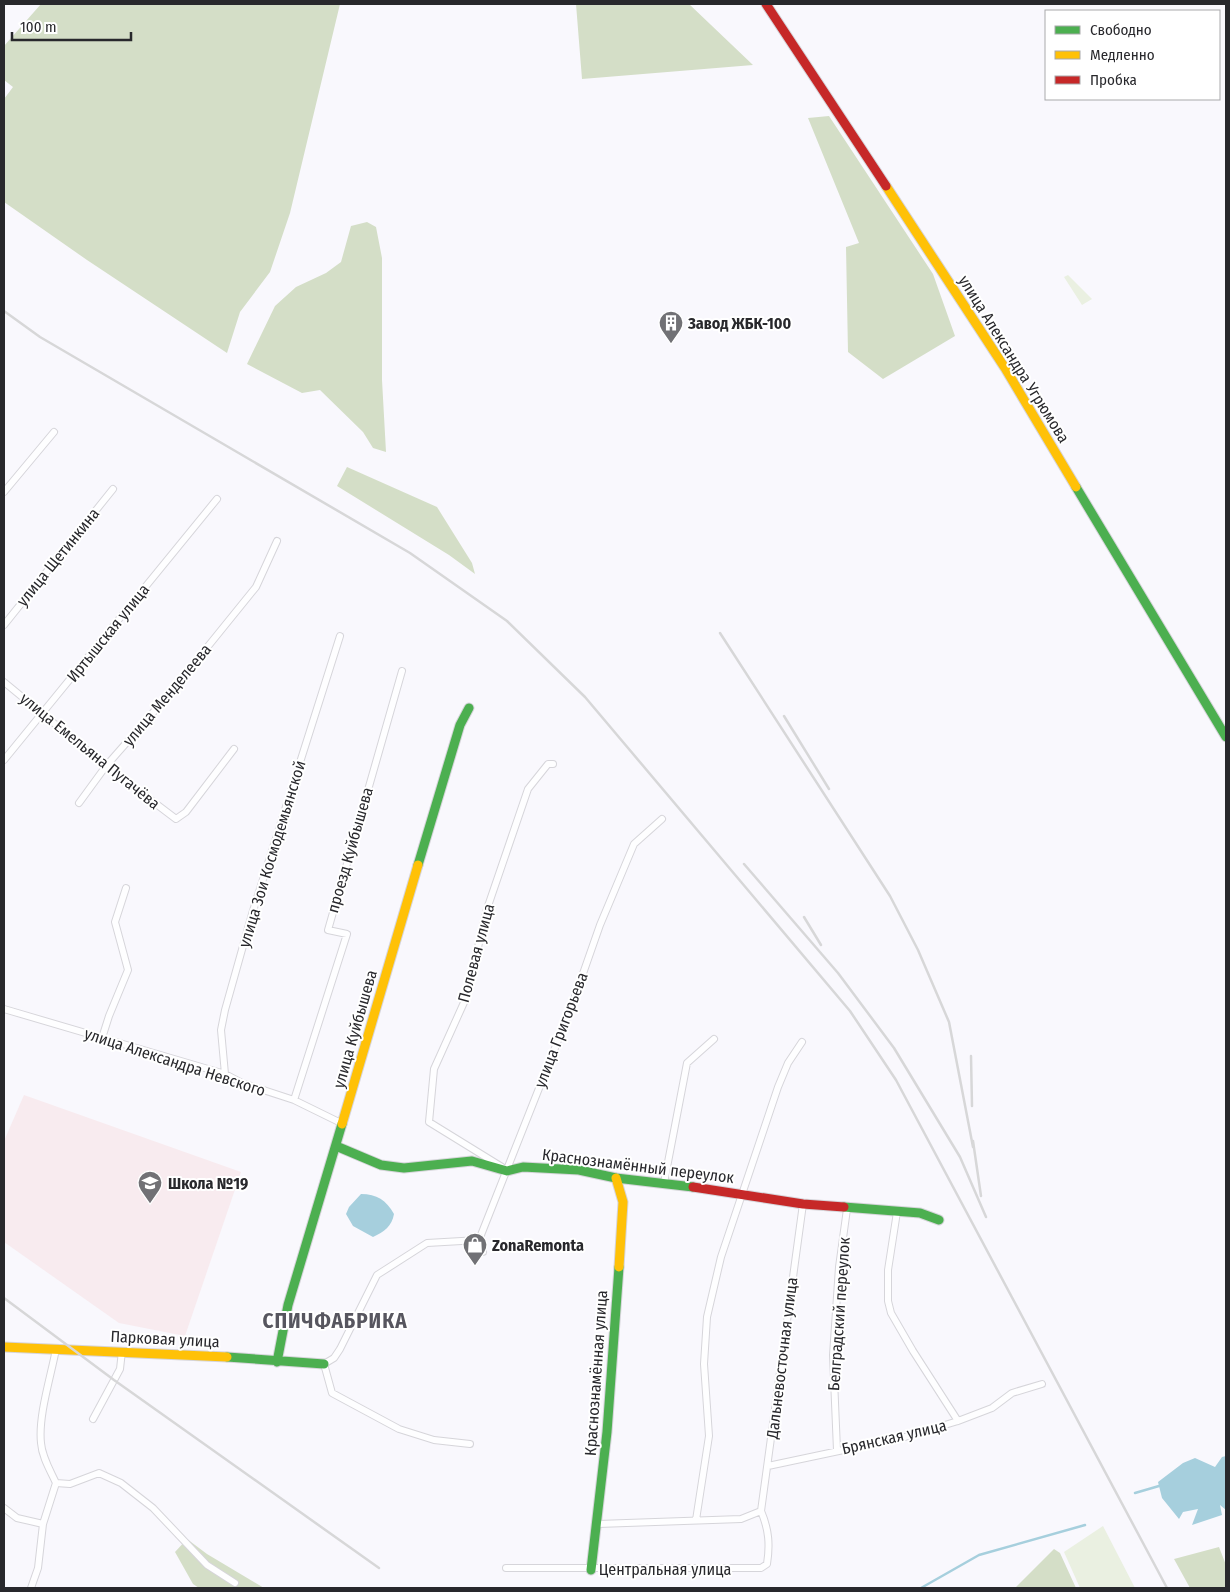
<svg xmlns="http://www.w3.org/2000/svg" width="1230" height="1592" font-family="'Fira Sans Condensed',sans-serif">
<rect width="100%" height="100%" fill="#f9f8fd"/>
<path fill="#f8ebef" d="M24,1095L241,1172L185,1336L119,1323L4,1242V1141Z"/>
<path fill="#eaf0e1" d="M1068,275L1092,299L1082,305L1064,277Z
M1103,1526L1135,1588H1080L1064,1552Z"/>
<path fill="#d4dec7" d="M41,4H340L290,213L270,272L240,312L227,353L87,260L4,202V99L13,87L4,80V46Z
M576,4H689L753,65L582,79Z
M829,116L933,274L955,336L883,379L848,352L846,247L859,243L808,118Z
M367,222L376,227L382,258V380L386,452L373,448L363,432L320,390L302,393L247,364L275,306L296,287L326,273L341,262L351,226Z
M347,467L437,507L472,563L475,574L449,555L337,486Z
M187,1539L207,1554L264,1588H199L193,1584L175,1552Z
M1219,1547L1226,1565V1588H1190L1174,1559Z
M1054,1549L1060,1553L1076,1588H1015Z"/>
<path fill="#a6cfdd" d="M361,1194C377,1194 386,1200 394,1214C392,1226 384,1232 373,1237L353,1226L346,1214L349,1207Z
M1226,1456V1510L1220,1505L1222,1515L1192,1525L1198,1509L1183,1512L1179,1519L1162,1498L1158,1482L1183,1463L1195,1458L1215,1467L1222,1457Z"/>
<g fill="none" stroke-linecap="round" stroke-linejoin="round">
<path stroke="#a6cfdd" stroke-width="2.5" d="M1135,1493L1159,1486
M921,1588L979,1555L1085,1525"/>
<defs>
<path id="street" d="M4,492L54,432
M4,625L113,489
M4,682L106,766L176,819L186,812L234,749
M4,760L217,499
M79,803L106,766L171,692L256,587L277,541
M4,1009L225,1074L242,1083L294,1100L343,1124
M102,1038L109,1016L128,970L115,922L126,888
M225,1074L221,1030L225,1010L252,914L340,636
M294,1100L347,934L328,930L402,671
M502,1167L429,1122L434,1069L466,998L487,909L528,789L548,764H553
M664,1183L687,1063L714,1039
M897,1212L888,1270V1301L891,1313L913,1351L958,1421
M483,1252L479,1240L572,1005L600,925L634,844L662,819
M93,1419L120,1369L122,1351
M470,1444L434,1440L399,1429L332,1393L324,1364L334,1358L340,1349L377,1275L427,1243L479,1240
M837,1450L833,1355L839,1267L847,1209
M768,1466L905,1437L958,1421L992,1408L1012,1393L1042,1384
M56,1483L70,1484L99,1473L121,1483L153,1508L207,1565L235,1583
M4,1508L17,1518L43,1524
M761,1511L803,1204
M696,1520L709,1436L704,1364L707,1317L721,1257L778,1087L788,1063L802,1042
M598,1524L741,1519L761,1511
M506,1568H761L767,1564C770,1545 769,1530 761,1511
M31,1588L38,1568L43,1524L56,1483C50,1470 42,1457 41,1443C38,1416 51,1376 56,1349"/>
<path id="fast" d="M1076,487L1226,737
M418,865L460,725L469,708
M336,1146L381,1165L404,1168L472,1161L507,1171L523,1167L579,1170L616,1178L693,1187
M844,1207L920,1213L939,1220
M227,1357L324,1364
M277,1362L288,1305L342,1124
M591,1570L607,1432L619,1267"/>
<path id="slow" d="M886,186L1005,368L1076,487
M342,1124L418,865
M616,1178L623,1202L619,1267
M4,1347L227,1357"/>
<path id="jam" d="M766,4L886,186
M693,1187L803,1204L844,1207"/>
</defs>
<use href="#street" stroke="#d6d5da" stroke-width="8"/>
<use href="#fast" stroke="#d6d5da" stroke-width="11"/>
<use href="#slow" stroke="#d6d5da" stroke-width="11"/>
<use href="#jam" stroke="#d6d5da" stroke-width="11"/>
<use href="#street" stroke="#fefeff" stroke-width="6"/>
<use href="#fast" stroke="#4caf50" stroke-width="9"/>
<use href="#slow" stroke="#ffc107" stroke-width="9"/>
<use href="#jam" stroke="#c62828" stroke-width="9"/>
<path stroke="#d7d7d8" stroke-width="2.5" d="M4,311L40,337L410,553L507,621L585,697L850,1011L896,1080L1167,1588
M720,633L890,896L918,950L949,1022L973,1147
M784,716L829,789
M744,864L838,973L894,1048L960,1157L986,1217
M804,917L821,945
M971,1056L972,1106
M973,1141L981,1196
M4,1298L114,1380L379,1568"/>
</g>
<defs>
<symbol id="building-pin" viewBox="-11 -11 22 30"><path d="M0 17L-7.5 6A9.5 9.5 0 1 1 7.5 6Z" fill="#717175" stroke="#fff"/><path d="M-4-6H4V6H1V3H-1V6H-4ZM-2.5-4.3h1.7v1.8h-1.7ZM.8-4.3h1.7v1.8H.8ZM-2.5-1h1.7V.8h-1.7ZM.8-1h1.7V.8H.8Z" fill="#fff"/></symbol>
<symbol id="school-pin" viewBox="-11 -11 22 30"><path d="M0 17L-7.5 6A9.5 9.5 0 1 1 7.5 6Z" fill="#717175" stroke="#fff"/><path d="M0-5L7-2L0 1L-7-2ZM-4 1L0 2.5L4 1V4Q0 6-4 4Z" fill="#fff"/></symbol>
<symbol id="shop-pin" viewBox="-11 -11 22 30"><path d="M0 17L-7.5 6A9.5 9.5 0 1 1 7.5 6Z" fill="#717175" stroke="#fff"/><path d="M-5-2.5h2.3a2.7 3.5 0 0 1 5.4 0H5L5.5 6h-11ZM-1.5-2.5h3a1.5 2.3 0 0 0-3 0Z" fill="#fff"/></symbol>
</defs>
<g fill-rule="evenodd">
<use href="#building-pin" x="657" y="309" width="28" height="38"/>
<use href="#school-pin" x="136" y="1169" width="28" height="38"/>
<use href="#shop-pin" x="461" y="1231" width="28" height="38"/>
</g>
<g text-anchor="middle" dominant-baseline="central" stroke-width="4" stroke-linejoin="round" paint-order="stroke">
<g font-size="16" font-weight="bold" fill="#28282c" stroke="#fff" text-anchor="start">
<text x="688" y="323">Завод ЖБК-100</text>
<text x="168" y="1183">Школа №19</text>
<text x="492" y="1245">ZonaRemonta</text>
</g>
<g font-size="16" fill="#28282c" stroke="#fff">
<text transform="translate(1014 359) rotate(58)">улица Александра Угрюмова</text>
<text transform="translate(58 557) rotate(-51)">улица Щетинкина</text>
<text transform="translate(108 633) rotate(-51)">Иртышская улица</text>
<text transform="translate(167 695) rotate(-50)">улица Менделеева</text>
<text transform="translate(90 751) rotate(39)">улица Емельяна Пугачёва</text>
<text transform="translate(350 850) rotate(-74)">проезд Куйбышева</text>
<text transform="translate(272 854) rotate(-73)">улица Зои Космодемьянской</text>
<text transform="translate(476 953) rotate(-75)">Полевая улица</text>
<text transform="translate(355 1029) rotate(-74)">улица Куйбышева</text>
<text transform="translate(561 1030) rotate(-69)">улица Григорьева</text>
<text transform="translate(175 1062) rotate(18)">улица Александра Невского</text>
<text transform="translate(638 1166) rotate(7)">Краснознамённый переулок</text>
<text transform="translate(839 1314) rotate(-86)">Белградский переулок</text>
<text transform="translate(165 1339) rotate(3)">Парковая улица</text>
<text transform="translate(782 1358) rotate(-83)">Дальневосточная улица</text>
<text transform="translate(596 1373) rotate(-86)">Краснознамённая улица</text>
<text transform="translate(894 1437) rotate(-13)">Брянская улица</text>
<text x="665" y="1569">Центральная улица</text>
</g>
<g font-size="21" font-weight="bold" letter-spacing="1" fill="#57565f" stroke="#fff">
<text x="335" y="1321">СПИЧФАБРИКА</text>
</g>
</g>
<rect width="1230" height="1592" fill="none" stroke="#28282c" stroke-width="10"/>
<rect x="1045" y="10" width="175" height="90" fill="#ffffff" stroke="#a9a9ab"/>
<rect x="1055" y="26" width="25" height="8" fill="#4caf50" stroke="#a9a9ab"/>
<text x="1090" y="35" font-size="15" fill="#28282c">Свободно</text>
<rect x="1055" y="51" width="25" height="8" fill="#ffc107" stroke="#a9a9ab"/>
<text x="1090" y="60" font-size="15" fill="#28282c">Медленно</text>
<rect x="1055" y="76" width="25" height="8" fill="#c62828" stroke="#a9a9ab"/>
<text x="1090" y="85" font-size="15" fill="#28282c">Пробка</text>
<path d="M12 32v8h119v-8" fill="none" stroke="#28282c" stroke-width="2.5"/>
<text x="20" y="32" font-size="15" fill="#28282c" stroke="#ffffff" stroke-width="4" paint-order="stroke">100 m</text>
</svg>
